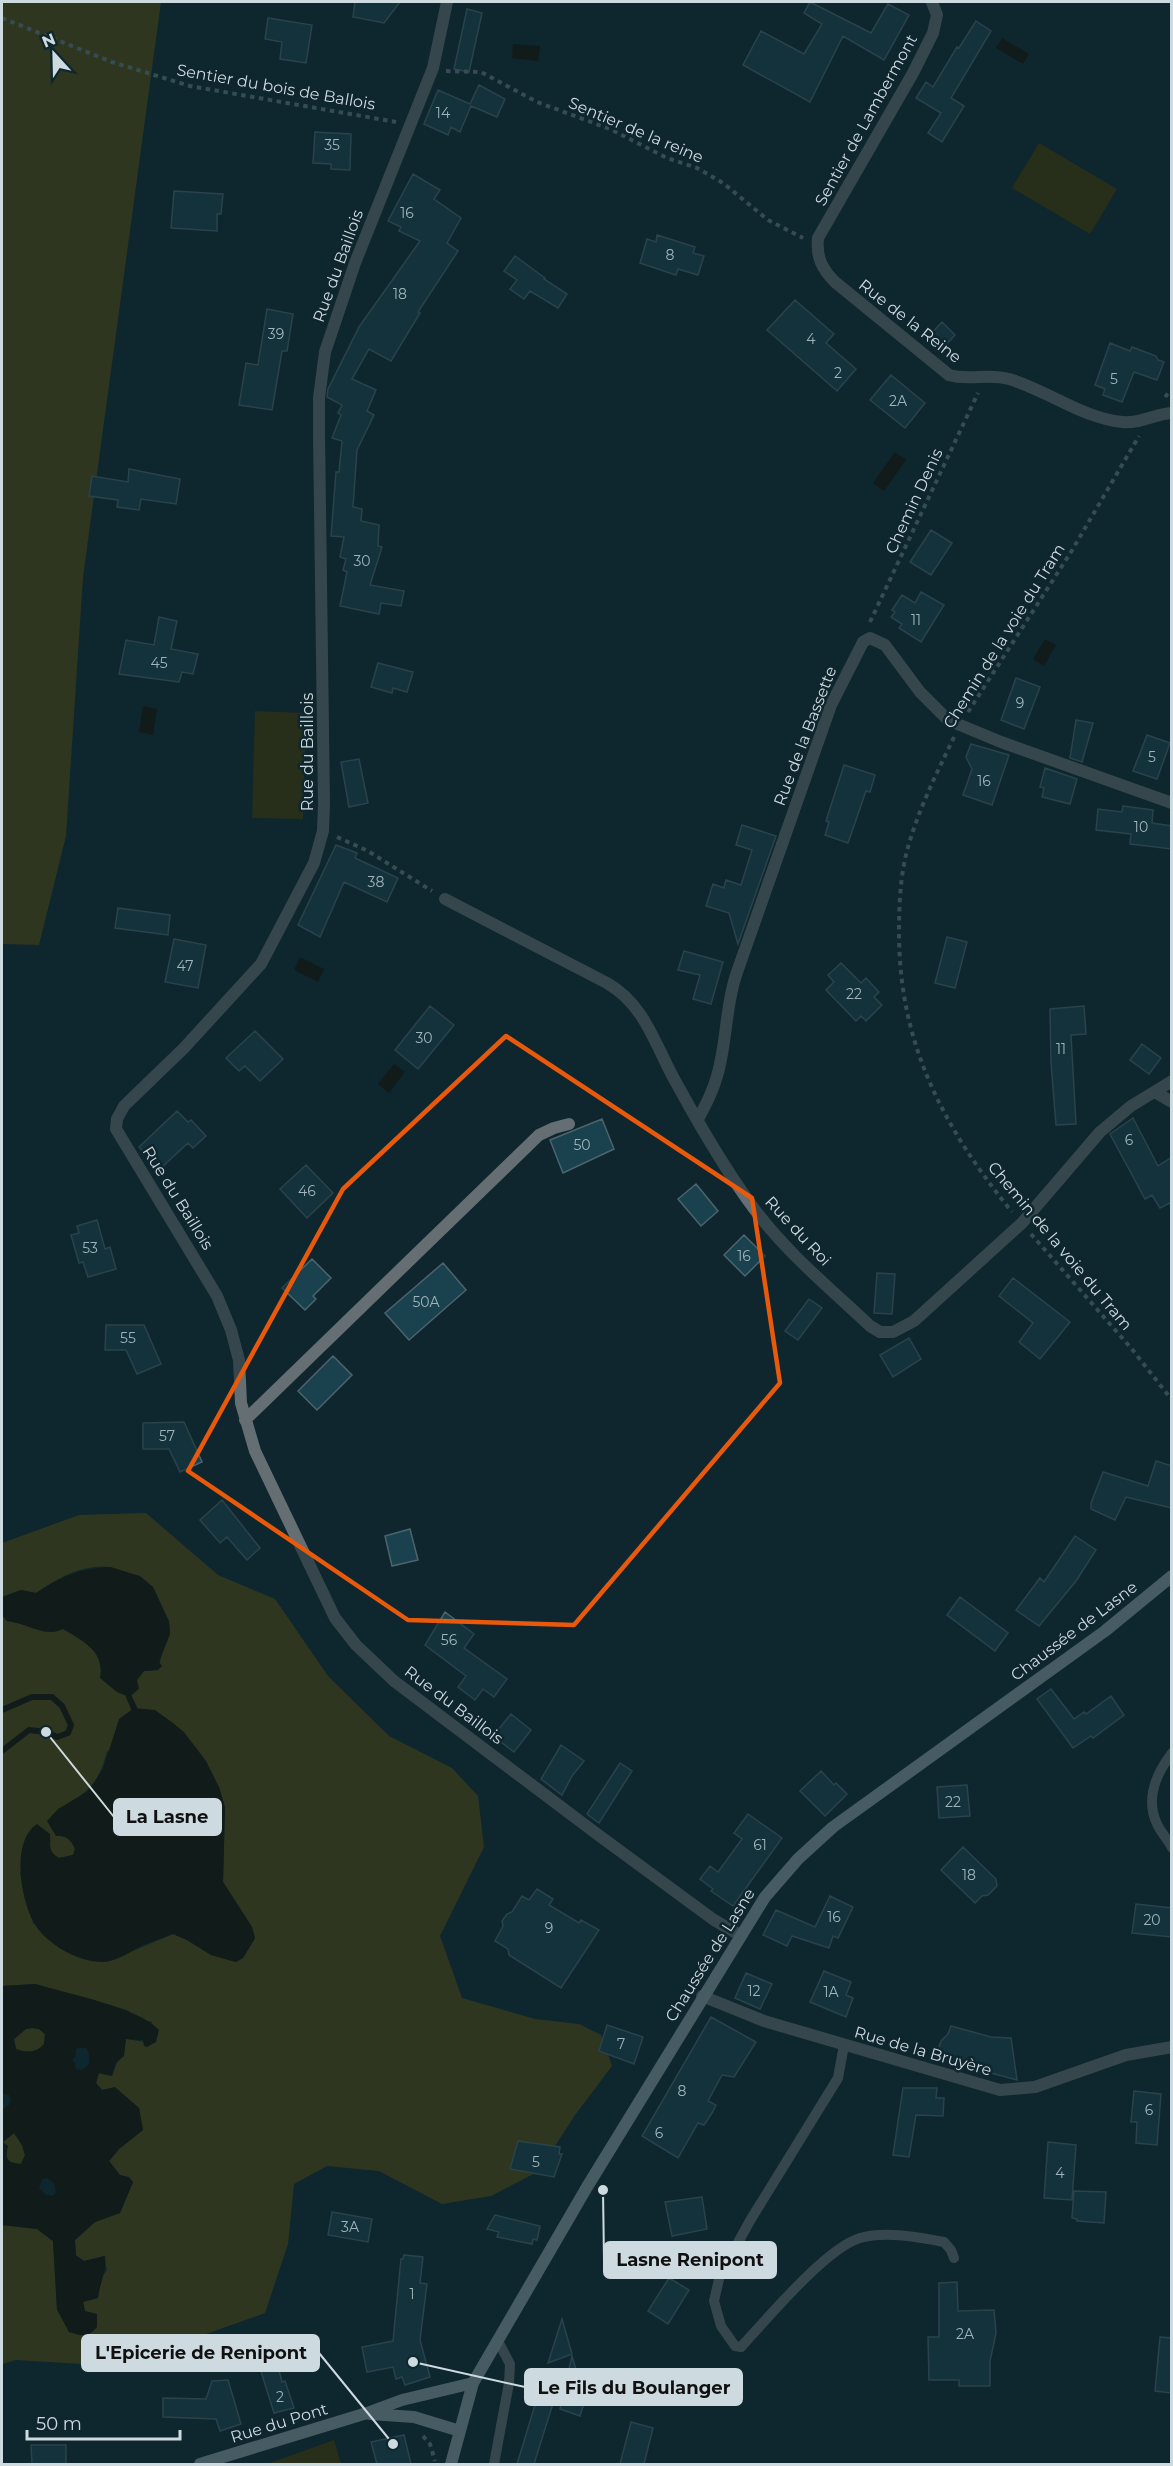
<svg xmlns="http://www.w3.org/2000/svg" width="1173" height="2466" font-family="Montserrat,sans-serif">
<rect width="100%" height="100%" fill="#0f262e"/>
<path fill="#453800" d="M1039,143L1117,189L1090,234L1012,188Z
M255,711L306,713L303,819L252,818Z
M334,2440L341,2464H267Z"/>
<path fill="#574911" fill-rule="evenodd" d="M2,2H161L83,577L66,836L39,945L2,944Z
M146,1513L218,1575L275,1599L328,1676L389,1736L452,1768L478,1796L484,1847L440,1936L462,1998L535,2019L579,2024L601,2035L612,2066L575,2115L539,2171L491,2196L442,2204L379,2171L327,2166L294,2184L288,2244L265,2313L116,2366L16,2360L2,2364V2225L37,2229L53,2241L57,2310L69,2332L85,2311L83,2302L98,2298L100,2280L107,2270L104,2256L84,2261L76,2255L75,2240L95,2222L120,2213L133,2182L120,2175L109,2161L119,2149L143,2130L139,2108L115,2088L102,2090L96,2083L98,2073L112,2076L126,2039L145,2042L152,2022L141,2020L127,2010L35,1984L2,1986V1615L7,1621C28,1623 44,1638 63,1629C83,1641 105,1651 101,1678L117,1692L137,1680L144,1671L158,1670L163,1649L170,1634L169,1621L153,1587C140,1581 124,1570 110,1567C84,1563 56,1579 36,1593L21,1590L2,1597V1543L79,1515ZM107,1751L219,1787L225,1807L223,1882L252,1927L255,1938L243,1958L236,1962L211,1955L187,1940L173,1934L121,1956L33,1923L20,1873L51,1840L49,1845L52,1854L59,1858L73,1855L75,1849C71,1840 66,1835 56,1836L52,1828L58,1809C87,1794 99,1784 107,1751Z
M32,2028L39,2029L45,2034L44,2044C37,2053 26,2053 16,2049L14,2039L26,2029Z
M14,2133L22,2145L25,2155L21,2164H15L7,2159V2151L3,2142Z"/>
<path fill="#130f04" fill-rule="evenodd" d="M1002,38L1029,54L1023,64L996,48Z
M513,44L540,46L538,61L512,58Z
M895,452L906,460L884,491L873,483Z
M1045,639L1056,645L1044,666L1033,659Z
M143,706L157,709L153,735L139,732Z
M300,957L324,969L318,982L294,970Z
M394,1064L405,1072L389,1093L378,1084Z
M110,1567L140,1576L153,1587L169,1622L170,1634L159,1662L162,1666L158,1670L144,1671L137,1680L139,1689L129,1697L117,1692L100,1678C105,1651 83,1641 63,1629C43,1638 28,1623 7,1621L2,1615V1597L21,1590L36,1593C62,1576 79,1569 110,1567Z
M134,1708L155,1710L173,1723L184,1732L206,1761L219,1787L225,1807L223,1882L252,1927L255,1938L243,1958L236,1962L211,1955L187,1940L173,1934C163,1938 152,1941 143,1945C131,1951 118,1961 104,1962C79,1963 46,1944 34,1923C20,1898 11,1841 37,1824L50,1834C51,1845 47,1851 59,1858L73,1855L75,1849C71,1840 66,1835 56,1836L47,1821L58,1809L88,1791L103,1769L119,1719Z
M35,1984C66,1993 140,2008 159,2030L156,2042L147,2047L144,2046L143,2040L126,2039L124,2056L115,2064L112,2076L99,2073L96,2083L102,2090L115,2087L139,2108L143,2130L119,2149L109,2161L120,2175L129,2177L133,2182L120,2213L95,2222L75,2240L76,2256L84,2261L105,2256C107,2271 100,2282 98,2298L83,2302L85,2311L97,2314V2327C88,2338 82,2336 69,2332L57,2309L53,2241L37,2229L2,2225V2110L9,2105L11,2099L9,2095L3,2094L2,2089V1986ZM32,2028L39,2029L45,2034L44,2044C37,2053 26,2053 16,2049L14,2039L26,2029ZM79,2048H86L89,2053V2064L82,2070L76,2069L75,2063L72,2061L76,2055V2049ZM14,2133L22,2145L25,2155L21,2164L9,2162L6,2155L8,2146L3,2142ZM47,2178L54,2183L56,2193L53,2196L46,2195L39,2188L42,2179Z"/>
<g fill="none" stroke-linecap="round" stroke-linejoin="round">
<path stroke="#130f04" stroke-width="6" d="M129,1697L134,1708
M2,1710L32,1697H52L62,1706L71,1725L68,1733L57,1737L46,1732L29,1730L2,1751"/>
</g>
<path fill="#1a414e" stroke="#4c646d" stroke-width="1.5" d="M355,2H400L384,23L353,17Z
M810,2L871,33L888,4L909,15L884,60L843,36L810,102L743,65L761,31L804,54L822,24L804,13Z
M467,9L482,13L469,72L454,69Z
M268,18L312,25L306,63L280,59L282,42L265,39Z
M976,21L991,31L951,98L964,106L942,142L928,133L941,113L916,98L926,82L933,87L957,47L959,48Z
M479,85L505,99L497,117L471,106L460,132L451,127L448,135L424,124L438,90L470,104Z
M315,132L351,134L350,170L331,169V164L313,163Z
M413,174L440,190L434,199L461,218L447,243L458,251L418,312L420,313L391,361L369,349L352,379L376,390L367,411L374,415L357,450L353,507L362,509L361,521L379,525L378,546L382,547L370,585L404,591L401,606L381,603L379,614L340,606L347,572L343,570L346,559L340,557L344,537L331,536L336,472H339L342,441L332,438L341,415L338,413L342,405L327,397L328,389L359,327L420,241L399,231L401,227L388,221Z
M174,191L223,194L221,214H217V231L171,228Z
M657,235L695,247L693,253L704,256L698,275L678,269L676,275L640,263L647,239L656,242Z
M515,256L545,278L544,279L567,294L558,308L530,291L524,299L510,289L517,280L504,271Z
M795,300L834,334L826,343L856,369L837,391L767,330Z
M267,309L293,314L287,351H282L272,410L239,405L246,363L258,365Z
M942,322L955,335L943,348L929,336Z
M1110,343L1130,351L1132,347L1156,356L1158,360L1164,362L1157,380L1134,372L1122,402L1103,395L1105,389L1095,385Z
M891,375L925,403L905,428L870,400Z
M129,469L180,479L176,504L141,499L139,510L117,507L118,500L89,496L92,476L128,482Z
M931,530L952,543L931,575L910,562Z
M921,592L944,605L921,642L899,628L902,624L891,617L895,612L892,610L902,595L915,603Z
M159,617L177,621L171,649L198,654L193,674L182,672L179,682L119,674L126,640L154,645Z
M378,663L413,672L407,692L393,688L392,693L371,687Z
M1016,678L1040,687L1024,729L1001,720Z
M1076,720L1093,723L1082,762L1070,758Z
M1147,735L1170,743L1157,779L1133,771Z
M971,744L1009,755L992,805L963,795L972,769L966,757Z
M359,759L368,803L349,807L341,762Z
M844,765L875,775L870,792L866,791L848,843L825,835L829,822L826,821Z
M1045,768L1077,779L1070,804L1042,797L1044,788L1040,787Z
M1123,806L1153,810L1152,823L1172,826V849L1130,844L1131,834L1096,830L1098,809L1122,812Z
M742,825L776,836L738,944L729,913L706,906L713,884L724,888L726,880L741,885L752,850L736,845Z
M336,845L357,853L355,858L398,878L387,902L344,882L320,937L298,925Z
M118,908L170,915L168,935L115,928Z
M947,937L967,942L955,988L935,983Z
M174,939L206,945L198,988L165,982Z
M684,951L723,962L711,1004L693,999L700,975L678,970Z
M841,963L861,983L866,978L879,992L874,997L882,1005L866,1021L861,1016L856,1021L826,990L834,982L828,975Z
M430,1006L454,1025L418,1069L395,1050Z
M1084,1006L1086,1034L1071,1035L1076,1124L1056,1125L1051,1063L1050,1009Z
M255,1031L283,1059L260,1081L245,1066L239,1071L226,1058Z
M1142,1044L1161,1058L1149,1074L1130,1060Z
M177,1111L188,1122L191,1120L206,1136L193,1148L188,1143L160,1169L139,1147Z
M1133,1118L1158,1166L1172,1157V1202L1160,1208L1152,1195L1145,1199L1110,1134Z
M602,1119L614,1149L563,1173L550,1140Z
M306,1165L333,1193L307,1218L280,1189Z
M696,1184L718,1211L701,1226L678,1199Z
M97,1220L105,1249L110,1247L116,1269L88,1277L83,1262L79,1263L71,1235L79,1233L77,1226Z
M744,1235L765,1256L745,1276L724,1255Z
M312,1259L331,1278L313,1296L316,1299L305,1310L282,1288Z
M443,1263L466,1290L409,1340L385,1313Z
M877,1273L895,1274L892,1314L874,1313Z
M1013,1278L1070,1322L1040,1359L1019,1342L1033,1323L999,1296Z
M809,1299L822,1308L798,1340L785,1331Z
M106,1325H144L161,1364L137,1374L126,1350H105Z
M909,1338L921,1359L893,1377L880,1355Z
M333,1356L352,1375L317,1410L298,1391Z
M184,1422L202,1462L180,1472L169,1449H143V1423Z
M1156,1461L1172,1466V1508L1126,1497L1115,1520L1091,1509V1503L1103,1472L1148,1486Z
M222,1500L260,1548L247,1560L227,1537L220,1543L200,1520Z
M410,1529L418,1560L392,1566L385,1536Z
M1075,1536L1096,1550L1076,1581L1039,1626L1016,1610L1040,1578L1044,1582Z
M960,1597L1008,1633L995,1651L947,1615Z
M445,1612L474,1634L464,1648L507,1679L494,1697L483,1689L475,1700L458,1687L466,1676L425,1645Z
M1051,1689L1074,1719L1084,1712L1086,1714L1111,1696L1124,1715L1093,1738L1091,1736L1073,1748L1037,1699Z
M511,1714L531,1730L514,1752L493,1736Z
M561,1745L584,1761L572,1776L562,1795L541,1779Z
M620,1763L632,1771L599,1823L587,1814Z
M821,1771L834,1785L836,1783L847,1794L825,1816L800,1791Z
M967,1785L970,1816L939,1818L937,1787Z
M748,1814L782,1838L733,1906L711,1891L713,1889L700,1879L710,1866L718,1872L742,1839L734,1833Z
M963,1847L996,1879L997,1886L988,1895L982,1896L975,1903L941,1870Z
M537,1889L553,1899L549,1905L579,1923L581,1920L599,1930L561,1988L509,1955L508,1949L495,1941L503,1926L502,1921L507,1914L512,1912L522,1896L529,1900Z
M830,1896L853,1907L838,1938L833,1936L829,1948L792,1936L787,1946L763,1935L776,1910L815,1927Z
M1136,1904L1172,1908V1937L1132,1933Z
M824,1971L851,1982L846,1995L853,1998L846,2017L810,2002Z
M746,1973L772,1984L760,2009L735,1998Z
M711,2017L756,2042L734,2077L722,2075L708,2101L716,2105L712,2113L704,2125L698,2123L678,2158L642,2136Z
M607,2025L643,2037L634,2064L599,2051Z
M951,2026L991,2037L1011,2038L1017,2080L935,2058L941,2041L948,2034Z
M903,2088H937L936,2098H944L943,2116L916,2115L909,2157L893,2155Z
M1134,2091L1161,2094L1157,2145L1136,2143L1137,2122H1131Z
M518,2141L560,2147L559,2154H562L554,2177L510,2169Z
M1048,2142L1076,2145L1072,2200L1044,2198Z
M1074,2191L1106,2192L1104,2223L1077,2221V2219L1072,2218Z
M702,2197L707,2229L672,2236L665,2202Z
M332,2212L372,2219L368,2242L328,2235Z
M495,2215L540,2226L537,2240L533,2239L532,2244L497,2237L499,2232L487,2229Z
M404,2255L423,2257L420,2283L427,2284L420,2340L430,2377L405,2385L402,2377L396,2379L393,2367L367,2372L362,2347L393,2341L401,2259H403Z
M669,2278L689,2290L668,2324L648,2311Z
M957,2282L958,2311L994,2310L996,2333L990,2361V2386H959V2380H929L928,2337H939V2283Z
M562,2319L572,2354L548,2363Z
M1160,2337L1172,2338V2393L1155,2391Z
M273,2347L282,2382L285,2381L294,2408L274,2413L255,2352Z
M572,2356L585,2400L580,2416L560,2409Z
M228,2380L241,2424L220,2431L216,2419L163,2417V2398L206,2399L212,2381Z
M539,2392L555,2397L534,2464H517Z
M631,2422L653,2428L644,2464H620Z
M404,2435L411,2464H377L371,2442Z
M31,2445H66V2464H32Z"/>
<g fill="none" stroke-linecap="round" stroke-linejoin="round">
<path stroke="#66797f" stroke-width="4" stroke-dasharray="4.5 4.5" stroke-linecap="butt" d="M2,18L112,62L190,86L396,122
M446,71L481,72L537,102L610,129L667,158L697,168L723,183L768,220L803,238
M1165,397L1172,389
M870,622L978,393
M968,712L1071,552L1139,436
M954,737C935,777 915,816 905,859C900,883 899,908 899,932C899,1044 943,1127 1012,1212
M337,837L368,851L432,891
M1031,1234L1131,1348L1172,1400
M423,2436L430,2444L435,2461"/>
<path stroke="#656f73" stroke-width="10" d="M1172,1753C1156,1774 1145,1798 1157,1824C1161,1833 1168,1839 1172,1848
M844,2045L838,2078L751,2219L720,2275L714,2301L721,2326L735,2346L741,2347C767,2319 826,2248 860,2238C886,2231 918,2237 944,2242L951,2250L954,2258
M494,2464L509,2383L510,2364L498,2341"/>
<path stroke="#656f73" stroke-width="12" d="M447,2L433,68L355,263L325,352L319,398V434L324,804L323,831L314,863L261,964L184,1048L124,1106L117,1119L116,1129L217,1296L231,1330L239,1360L241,1403L255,1451L335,1618L356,1645L394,1681L597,1834L714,1920L740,1935
M932,2L937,15L933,33L913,73L818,238C816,257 822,269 835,282L949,375C968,381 989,373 1009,379C1047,390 1082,418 1122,422C1140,424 1154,414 1172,413
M445,899L607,983C647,1006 656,1049 678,1086C701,1128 726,1171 755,1210C787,1253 831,1289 870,1326L880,1332H893L914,1321L1022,1223L1100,1132L1131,1106L1172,1081
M1155,1092L1172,1102
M698,1119C706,1105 713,1091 717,1076C727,1043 725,1008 736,975L831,705L863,642L870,638L885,645L920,692L948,720L1001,742L1172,803
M245,1420L539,1135L554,1128L569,1124
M702,1996L764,2021L1000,2090L1035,2087L1126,2055L1172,2047"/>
<path stroke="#8a9ba2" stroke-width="12" d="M370,2414L414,2417L460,2431
M200,2464L367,2413L402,2400L473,2383
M451,2464L473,2383L587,2187L765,1897L798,1859L833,1827L1105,1631L1172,1576"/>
</g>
<path d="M0 0H1173V2466H0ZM506,1036L752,1198L780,1383L574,1625L408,1620L188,1471L343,1189Z" fill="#0f262e" fill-opacity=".55" fill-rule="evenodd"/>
<path fill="none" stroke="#e8590c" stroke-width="4.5" stroke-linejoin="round" d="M506,1036L752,1198L780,1383L574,1625L408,1620L188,1471L343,1189Z"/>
<g text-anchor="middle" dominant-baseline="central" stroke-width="5" stroke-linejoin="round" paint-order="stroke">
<g font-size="14" fill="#a0b4bb">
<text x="443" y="113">14</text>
<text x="332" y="145">35</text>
<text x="407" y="213">16</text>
<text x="670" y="255">8</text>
<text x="400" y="294">18</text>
<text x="276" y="334">39</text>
<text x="811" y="339">4</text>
<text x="838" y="373">2</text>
<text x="1114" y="379">5</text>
<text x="898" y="401">2A</text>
<text x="362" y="561">30</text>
<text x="916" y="620">11</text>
<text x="159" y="663">45</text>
<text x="1020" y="703">9</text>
<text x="1152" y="757">5</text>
<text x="984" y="781">16</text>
<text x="1141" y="827">10</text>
<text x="376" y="882">38</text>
<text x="185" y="966">47</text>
<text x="854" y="994">22</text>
<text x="424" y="1038">30</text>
<text x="1061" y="1049">11</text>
<text x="1129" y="1140">6</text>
<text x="582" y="1145">50</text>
<text x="307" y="1191">46</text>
<text x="90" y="1248">53</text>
<text x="744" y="1256">16</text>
<text x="426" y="1302">50A</text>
<text x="128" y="1338">55</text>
<text x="167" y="1436">57</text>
<text x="449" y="1640">56</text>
<text x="953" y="1802">22</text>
<text x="760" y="1845">61</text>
<text x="969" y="1875">18</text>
<text x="834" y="1917">16</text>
<text x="1152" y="1920">20</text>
<text x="549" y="1928">9</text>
<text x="754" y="1991">12</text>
<text x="831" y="1992">1A</text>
<text x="621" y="2044">7</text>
<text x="682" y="2091">8</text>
<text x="1149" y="2110">6</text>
<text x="659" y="2133">6</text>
<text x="536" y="2162">5</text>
<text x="1060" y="2173">4</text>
<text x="350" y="2227">3A</text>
<text x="412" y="2294">1</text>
<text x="965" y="2334">2A</text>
<text x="280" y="2397">2</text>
</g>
<g font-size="16" fill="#cddadf" stroke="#0f262e">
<text transform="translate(276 87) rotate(10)">Sentier du bois de Ballois</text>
<text transform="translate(866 120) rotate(-61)">Sentier de Lambermont</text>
<text transform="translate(636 130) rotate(23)">Sentier de la reine</text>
<text transform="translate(338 266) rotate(-70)">Rue du Baillois</text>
<text transform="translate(910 321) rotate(38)">Rue de la Reine</text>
<text transform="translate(914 501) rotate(-65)">Chemin Denis</text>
<text transform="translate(1004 636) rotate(-58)">Chemin de la voie du Tram</text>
<text transform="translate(805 736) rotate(-69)">Rue de la Bassette</text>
<text transform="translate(307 752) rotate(-90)">Rue du Baillois</text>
<text transform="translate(178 1198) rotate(58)">Rue du Baillois</text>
<text transform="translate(798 1231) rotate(47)">Rue du Roi</text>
<text transform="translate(1060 1246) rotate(50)">Chemin de la voie du Tram</text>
<text transform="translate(1074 1631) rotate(-37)">Chaussée de Lasne</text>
<text transform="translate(454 1705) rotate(37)">Rue du Baillois</text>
<text transform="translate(710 1955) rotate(-58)">Chaussée de Lasne</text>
<text transform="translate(923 2051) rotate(16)">Rue de la Bruyère</text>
<text transform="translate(279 2423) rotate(-17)">Rue du Pont</text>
</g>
</g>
<path fill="none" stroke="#cddadf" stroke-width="2" d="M46 1732L114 1817M603 2190L604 2260M393 2444L319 2353M413 2362L525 2387"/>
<g fill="#cddadf" stroke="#0f262e" stroke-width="2">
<circle cx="46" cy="1732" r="6"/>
<circle cx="603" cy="2190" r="6"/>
<circle cx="393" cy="2444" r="6"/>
<circle cx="413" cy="2362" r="6"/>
</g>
<g fill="#cddadf" stroke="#cddadf" stroke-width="2">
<rect x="114" y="1799" width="107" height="36" rx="6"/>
<rect x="604" y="2242" width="172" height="36" rx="6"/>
<rect x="82" y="2335" width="237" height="36" rx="6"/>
<rect x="525" y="2369" width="217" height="36" rx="6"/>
</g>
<g font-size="18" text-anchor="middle" font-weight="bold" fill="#111">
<text x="167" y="1823">La Lasne</text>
<text x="690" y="2266">Lasne Renipont</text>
<text x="201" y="2359">L'Epicerie de Renipont</text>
<text x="634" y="2394">Le Fils du Boulanger</text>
</g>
<rect width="1173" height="2466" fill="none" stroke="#cddadf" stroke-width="6"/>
<g transform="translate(54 54) rotate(338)" stroke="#0f262e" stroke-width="4.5" paint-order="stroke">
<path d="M0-4.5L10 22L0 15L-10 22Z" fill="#cddadf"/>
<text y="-9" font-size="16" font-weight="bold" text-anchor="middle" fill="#cddadf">N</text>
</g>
<path d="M27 2430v9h153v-9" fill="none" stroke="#cddadf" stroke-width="3"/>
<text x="36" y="2430" font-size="18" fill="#cddadf" stroke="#0f262e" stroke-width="4.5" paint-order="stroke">50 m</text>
</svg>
